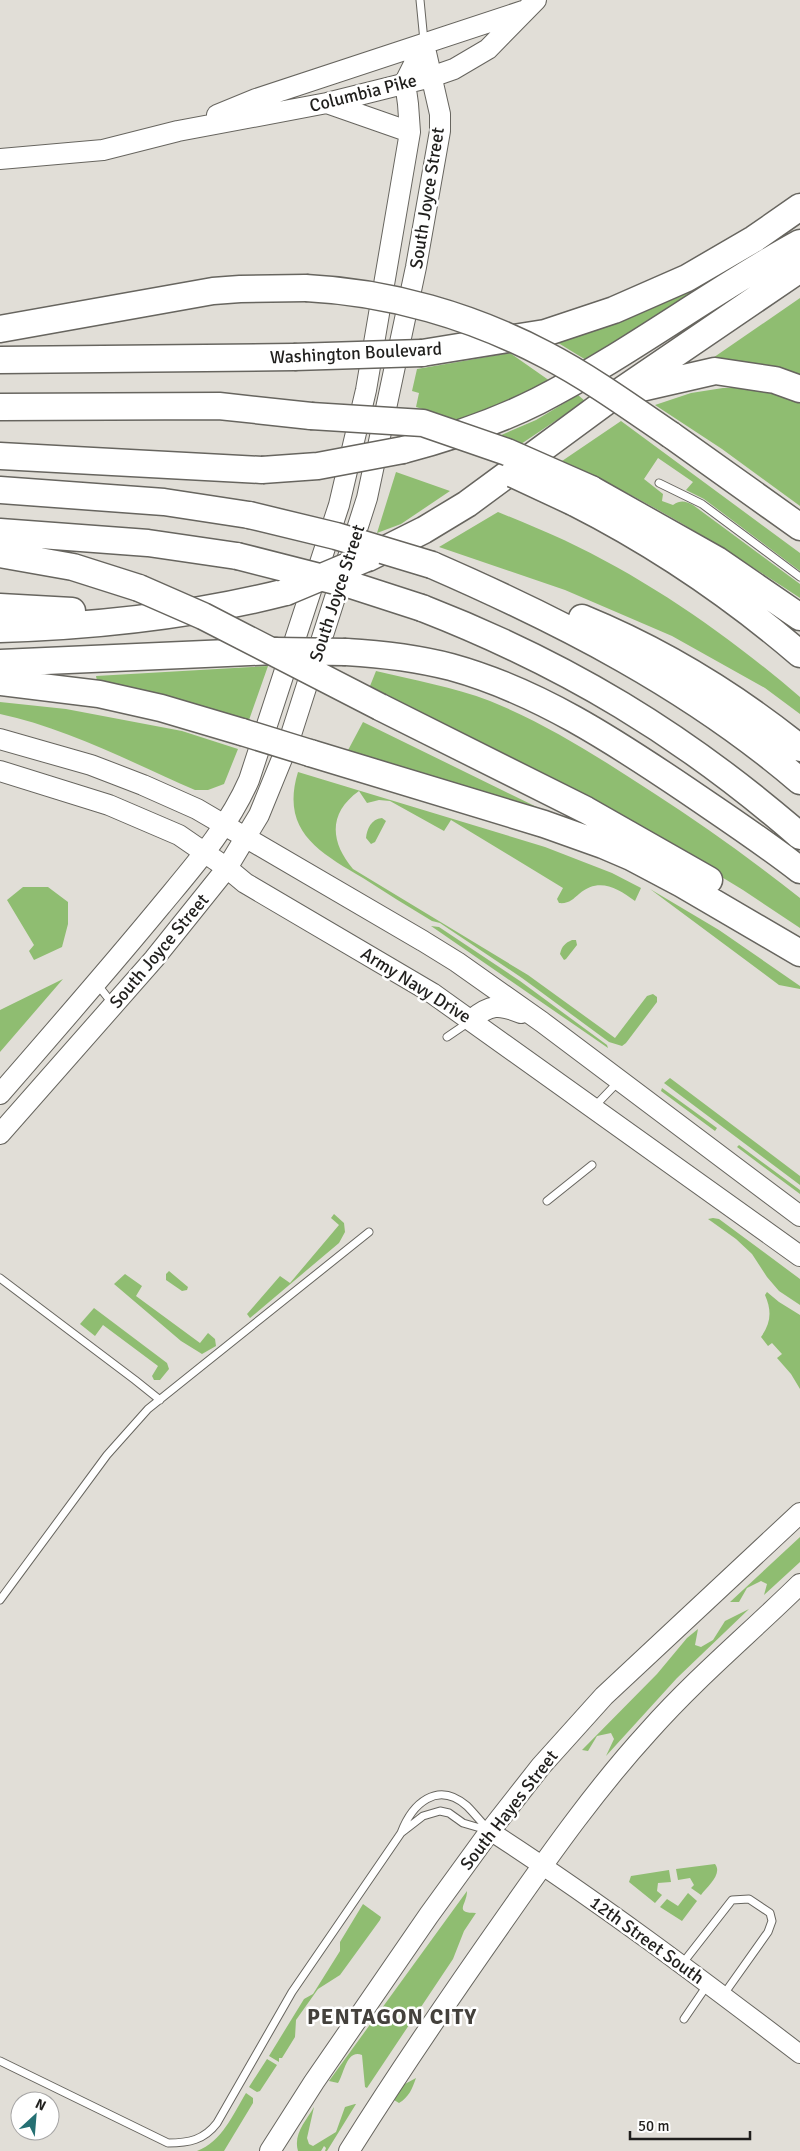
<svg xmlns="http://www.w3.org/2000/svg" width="800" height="2151" font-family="Signika,sans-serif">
<rect width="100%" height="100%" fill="#e1ded7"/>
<path fill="#8fbd71" d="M723,269L726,273L586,360L555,341Z
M800,298V377L707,362Z
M510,353L550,381L510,402L462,422L416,407L419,393L412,391L417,369Z
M723,388C749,388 776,390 800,403V506L722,449L655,405L691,393Z
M578,395L585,401L521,444L499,436L536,420Z
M621,421L800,553V571L704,499L686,490L693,482L658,458L644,479L663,494L662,501L673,505C681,500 685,501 693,505L800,584V598C723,547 646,499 562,461Z
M396,472L450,491L401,524L377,533Z
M498,512C520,521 542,530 564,540C649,580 729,636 800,697V714L765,688L672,636L565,590L439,547Z
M268,666L249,720L159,695L97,681L96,676Z
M376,671C413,680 454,687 490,701C547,724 600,758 652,792C703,825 752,860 800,898V928L743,890L674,848L368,691Z
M0,702L66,709L182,731L238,749L224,784L208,790H195C135,764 64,727 0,714Z
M363,722L549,813L346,754Z
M298,772L545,847L612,873L641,888L635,901C617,888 599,877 579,894C573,899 569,904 559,903L557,899L563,888L451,820L444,831L390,801L379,800L367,803L359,791C328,813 330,842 353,869L528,975L615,1038L647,996L653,994L657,997V1002L626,1043L622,1046L609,1042L522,978L440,923L432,921C409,907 386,893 363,878C319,852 280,831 298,772Z
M382,818L386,821L375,842L371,844L366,838C367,829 371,819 382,818Z
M23,887H48L68,902V924L62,947L34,960L29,951L34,945L7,900Z
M650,889L719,930L800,986V989L779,985Z
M431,926L439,927L520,981L607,1045L608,1048Z
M572,940H576L577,945L566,959L564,960L560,954C562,946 565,943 572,940Z
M63,979L0,1052V1010Z
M670,1078L800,1176V1185L664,1083Z
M662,1088L717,1128L715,1131L661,1091Z
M739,1145L800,1190V1194L737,1147Z
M334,1214L344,1223L345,1232L339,1243L250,1318L247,1314L280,1276L290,1283L339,1225L331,1218Z
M713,1218L719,1219L800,1279V1305L779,1291L767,1277L752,1254L736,1239L708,1219Z
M169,1271L188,1287L187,1290L182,1291L166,1280V1274Z
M125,1274L142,1286L136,1296L200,1343L208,1333L215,1339L216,1346L202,1354L181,1341L114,1284Z
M767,1292L779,1302L800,1315V1389L791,1374L777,1358L782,1354L772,1343L768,1346L761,1337C771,1323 772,1311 765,1295Z
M94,1308L167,1363L169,1369L160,1380H154L152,1376L158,1366L103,1325L95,1336L80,1324Z
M800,1537V1562L764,1595L767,1584L761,1581L747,1588L739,1602H730Z
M749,1609L677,1678L606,1756L614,1739L611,1733L597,1736L588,1751L582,1750L657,1674L687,1638L698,1629L695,1645L701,1647L713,1640L725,1621Z
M715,1864C723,1874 707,1887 701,1895L691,1888L694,1885L690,1878L678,1880L676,1869Z
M669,1870L671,1882L658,1883L657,1891L662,1895L655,1903L629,1882L631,1876Z
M467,1891C467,1905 453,1913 476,1913L464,1931L453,1959L367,2088L365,2087L362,2055C346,2049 344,2075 338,2083L329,2081Z
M688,1893L697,1901L682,1921L660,1907L667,1899L678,1906Z
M363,1904L381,1917L380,1920L340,1975L318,1989L296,2020L295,2037L282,2058H279V2062L269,2056L304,1999L313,1994L340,1951V1942Z
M267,2059L277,2065L260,2091L257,2092L249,2087Z
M416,2078C412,2089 409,2097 399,2103L394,2100L403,2085Z
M246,2093L253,2098V2103L224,2151H197C222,2142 233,2114 246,2093Z
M355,2104H356L327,2151H325L326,2148L324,2146L321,2151H298C293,2134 306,2121 314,2107L307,2138L309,2144L313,2146L336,2132L345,2107Z"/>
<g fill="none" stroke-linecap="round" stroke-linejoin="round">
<defs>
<path id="service" d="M420,0L424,41
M659,483L702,504L800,577
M97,984L112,1003
M447,1037L469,1022
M594,1107L618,1082
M547,1201L592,1165
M0,1278L135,1380L160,1400
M0,1600L107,1455L148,1409L369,1232
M401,1833L423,1816L440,1811L449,1813L463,1823L487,1830
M682,1964L732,1900L749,1899L770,1913L772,1921L768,1932L724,1994
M684,2019L708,1984
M0,2061L168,2143C189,2143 204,2140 217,2123L292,1992L401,1833C412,1804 437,1780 467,1806C474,1813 481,1822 488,1829"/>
<path id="tertiary" d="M490,1831C597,1900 699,1977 800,2054"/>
<path id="secondary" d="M327,103L410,132
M217,115L256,99L523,11
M0,159L103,150L178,131L327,103L431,77L454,69L488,49L536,0
M0,739L91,765L143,785L197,809L423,941L457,962L542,1022L800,1216
M0,771L109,805L179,835L227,868L245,883L432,993L800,1256
M471,1020C490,1004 499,1004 521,1013
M0,1094C54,1032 108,970 160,907C193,867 228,828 249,780L339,505L366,390L410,132L408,104L405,82L424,44
M0,1134L154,959L227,868L259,815L288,744L367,498L416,267L440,131V114L424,44
M270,2151L314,2082L429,1915L490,1831L541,1766L604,1696L800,1513
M349,2151C400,2070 454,1991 509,1913C553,1850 597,1788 649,1731C696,1678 750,1633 800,1584"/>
<path id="motorway" d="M0,329L213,291L240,289L306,288
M422,353L545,333L614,310L687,278L754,239L800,207
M0,360L294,357
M632,390L715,371L775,380L800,389
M0,407L219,406L311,416
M671,435L800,527
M403,450C449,438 494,423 538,401C628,355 710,292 800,243
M0,456L262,470
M591,489L717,560L800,617
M0,490L164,502L249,515
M573,502C654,543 731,595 800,654
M0,532L148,543L237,556
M0,554L73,567L139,588
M368,558L424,530L467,504L615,395L800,269
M432,565C563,622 690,687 800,781
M0,607L72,611
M422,608C566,664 684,735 800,836
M582,618C660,650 734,695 800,748
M0,629C96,626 192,616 286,592
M346,652C381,654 416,658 451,667C538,691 614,741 688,791C726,817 764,842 800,870
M0,663L275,651
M0,682L99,694L161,708L242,732
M380,707L586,810L709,880
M310,753L544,824L603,845L631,857L682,884L800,953"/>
</defs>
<use href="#service" stroke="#67655f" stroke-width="9"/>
<use href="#tertiary" stroke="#67655f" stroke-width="20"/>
<use href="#secondary" stroke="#67655f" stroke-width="22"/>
<use href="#motorway" stroke="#67655f" stroke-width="29"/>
<use href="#service" stroke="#fff" stroke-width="7"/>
<use href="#tertiary" stroke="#fff" stroke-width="18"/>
<use href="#secondary" stroke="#fff" stroke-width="20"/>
<use href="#motorway" stroke="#fff" stroke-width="26"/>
<defs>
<path id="motorway-bridge" d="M306,288C389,292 472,316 546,355C590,378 630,407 671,435
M294,357L422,353
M311,416L423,423L507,452L591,489
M262,470L318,466L403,450
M513,474L573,502
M249,515L336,536L432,565
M237,556L351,585L422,608
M139,588L203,616L380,707
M286,592L367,558
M275,651L346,652
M242,732L310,753"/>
</defs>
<use href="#motorway-bridge" stroke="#67655f" stroke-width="29" stroke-linecap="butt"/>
<use href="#motorway-bridge" stroke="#fff" stroke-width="26"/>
</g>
<g text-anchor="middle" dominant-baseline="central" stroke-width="5" stroke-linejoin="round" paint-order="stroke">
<g font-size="18" fill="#201f1d" stroke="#fff">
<text transform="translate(363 93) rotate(-14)">Columbia Pike</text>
<text transform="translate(427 198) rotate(-81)">South Joyce Street</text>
<text transform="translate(356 353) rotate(-3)">Washington Boulevard</text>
<text transform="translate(337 593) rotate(-72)">South Joyce Street</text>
<text transform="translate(159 951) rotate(-50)">South Joyce Street</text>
<text transform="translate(416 985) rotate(32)">Army Navy Drive</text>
<text transform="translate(509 1810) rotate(-52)">South Hayes Street</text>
<text transform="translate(647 1940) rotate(36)">12th Street South</text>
</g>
<g font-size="22" font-weight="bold" letter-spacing="1" fill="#44413c" stroke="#fff">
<text x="392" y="2016">PENTAGON CITY</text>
</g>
</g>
<g transform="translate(35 2116) rotate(26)"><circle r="24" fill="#ffffff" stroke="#a6a5a5"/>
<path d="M0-4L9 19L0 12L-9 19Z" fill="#257073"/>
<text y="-8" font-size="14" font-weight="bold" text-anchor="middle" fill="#201f1d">N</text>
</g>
<path d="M630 2131v8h120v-8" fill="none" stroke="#201f1d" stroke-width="2.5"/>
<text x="638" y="2131" font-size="15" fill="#201f1d" stroke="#ffffff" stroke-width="4" paint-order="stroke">50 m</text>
</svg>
